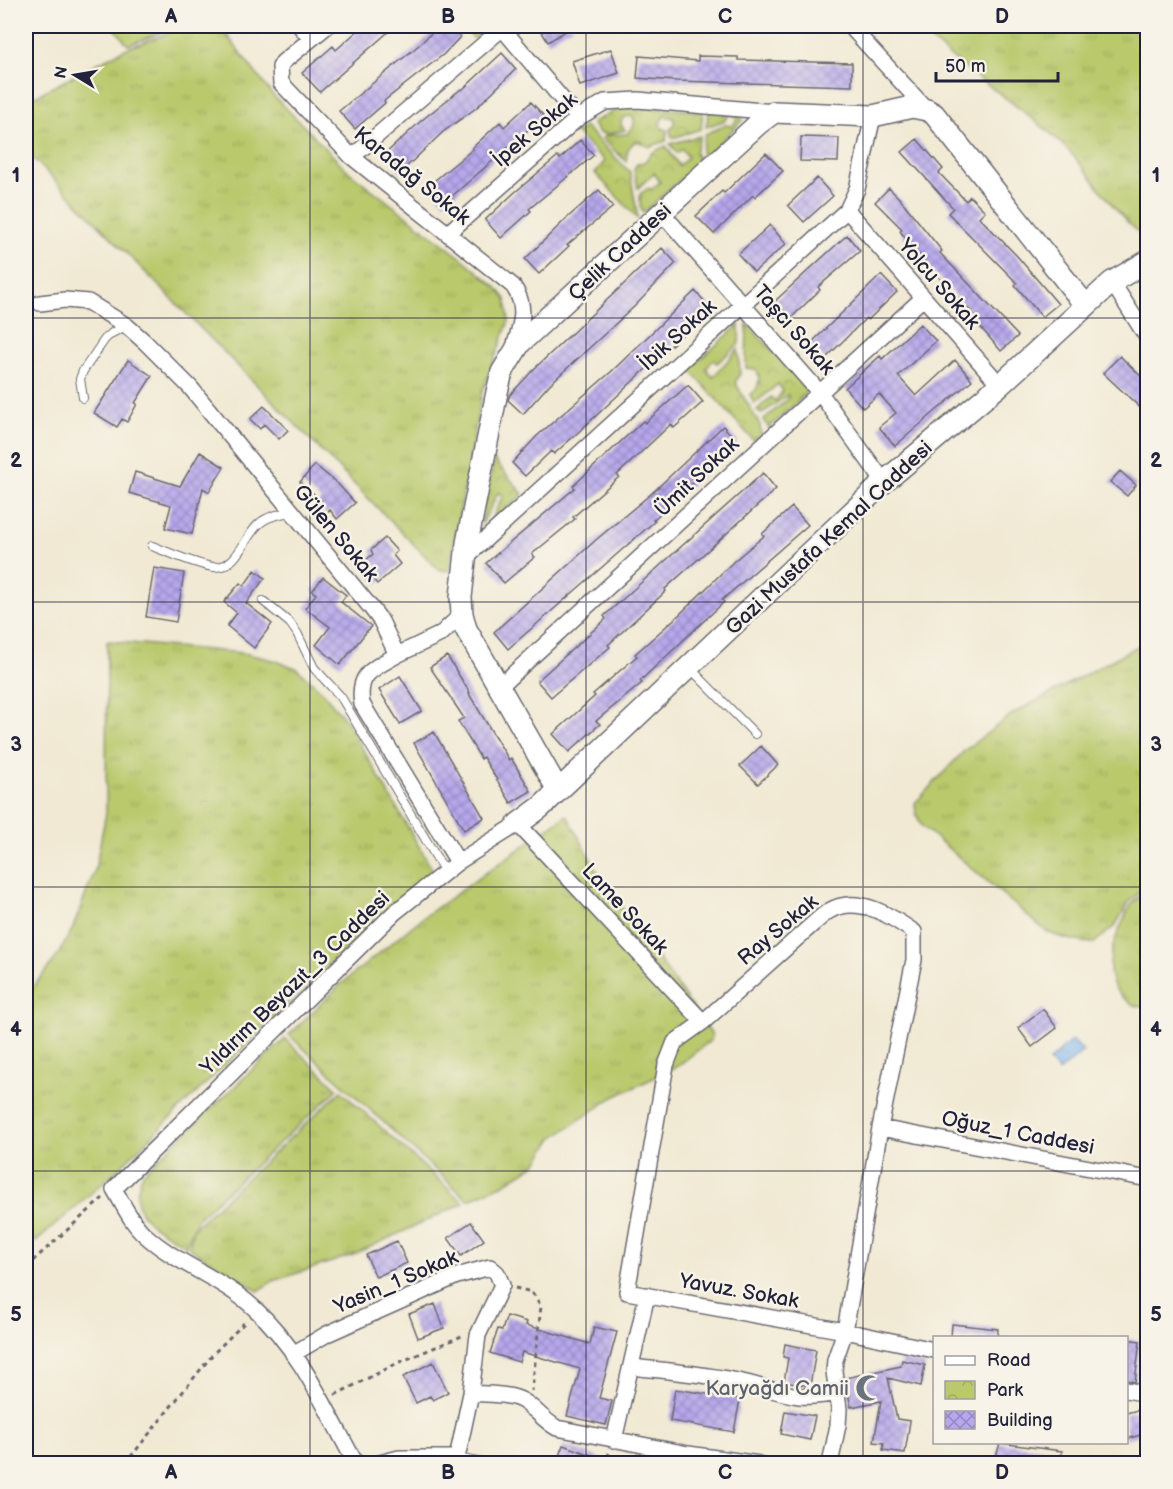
<svg xmlns="http://www.w3.org/2000/svg" width="1173" height="1489" font-family="'Balsamiq Sans',sans-serif">
<defs>
<pattern id="grass-tufts" width="24" height="20" patternUnits="userSpaceOnUse" patternTransform="scale(1.5)"><rect width="24" height="20" fill="#b9c96c"/><path d="M3 7l-1-3M5 7V3M7 7l1-3M15 17l-1-3M17 17v-4M19 17l1-3" fill="none" stroke="#9fac5e"/></pattern>
<pattern id="park-crowns" width="20" height="18" patternUnits="userSpaceOnUse" patternTransform="scale(1.5)"><rect width="20" height="18" fill="#b9c96c"/><path d="M2 6a3 3 0 1 1 6 0M12 15a3 3 0 1 1 6 0" fill="none" stroke="#9fac5e"/></pattern>
<pattern id="water-ripples" width="26" height="14" patternUnits="userSpaceOnUse" patternTransform="scale(1.5)"><rect width="26" height="14" fill="#7fb6ef"/><path d="M2 4q2-2 4 0t4 0M15 11q2-2 4 0t4 0" fill="none" stroke="#6894c3"/></pattern>
<pattern id="building-cross-hatch" width="8" height="8" patternUnits="userSpaceOnUse" patternTransform="scale(1.5)"><rect width="8" height="8" fill="#b7a7ec"/><path d="M0 0l8 8M0 8l8-8" fill="none" stroke="#9488c0"/></pattern>
</defs>
<rect width="100%" height="100%" fill="#f7f3e8"/>
<filter id="ink" filterUnits="userSpaceOnUse"><feTurbulence type="fractalNoise" baseFrequency=".0167" numOctaves="2"/><feDisplacementMap in="SourceGraphic" scale="12" xChannelSelector="R" yChannelSelector="G"/><feConvolveMatrix kernelMatrix="1 2 1 2 8 2 1 2 1" color-interpolation-filters="sRGB"/></filter>
<filter id="wash" filterUnits="userSpaceOnUse"><feTurbulence type="fractalNoise" baseFrequency=".008" numOctaves="4" result="noise"/><feDisplacementMap in="SourceGraphic" scale="24" xChannelSelector="R" yChannelSelector="G"/><feGaussianBlur stdDeviation="1.35" result="paint"/><feColorMatrix in="noise" values="0 0 0 0 0 0 0 0 0 0 0 0 0 0 0 0 0 1.4 0 .05"/><feComposite in="paint" operator="in"/></filter>
<g filter="url(#wash)">
<rect width="100%" height="100%" fill="#f1e9d3"/>
<path fill="url(#grass-tufts)" stroke="#6e7654" stroke-width="1.5" d="M113,26H178L128,45Z
M188,26H220L271,93L349,172L463,259L497,288L506,299L509,321L482,392L449,571L441,570L435,566L26,151V101L125,49Z
M916,26H1147V239C1113,214 1093,174 1062,144C1017,101 960,70 916,26Z
M107,641L243,653L273,660L296,668L321,690L347,722L435,874L337,956L115,1172L36,1242L26,1230V996L56,958L73,928L95,870L106,813Z
M1147,641V886L1129,902L1115,926L1094,943C1077,942 1063,939 1047,932L922,826L916,814L915,803L964,751L1011,715Z
M567,815L601,878L712,1035L711,1040L676,1067L612,1098L553,1138L536,1164L504,1184L468,1200L289,1035L341,984L421,919Z
M1147,891V1007C1140,1008 1132,1005 1126,1000C1099,980 1111,945 1124,919C1126,914 1129,907 1133,903C1137,898 1143,895 1147,891Z
M285,1039L338,1089L198,1218L186,1246C154,1226 124,1216 143,1173Z
M341,1091L464,1203L353,1255L273,1281L258,1291L189,1248L193,1230L202,1220Z"/>
<path fill="url(#park-crowns)" stroke="#6e7654" stroke-width="1.5" d="M462,26H491L475,39Z
M627,107L703,111L701,129L672,138L670,130L674,125V118L665,116C661,120 658,124 662,128L667,130L666,141L649,147L640,142H634L628,149L626,161L602,139L604,136L627,134L634,126V118L630,116L622,118L621,125L625,130L609,134L599,133L592,123L612,112Z
M709,111L739,115L743,120L704,158L701,153L705,134L726,125L731,126L737,120L734,115H729L725,120L706,127Z
M585,127L630,172L638,219L595,173L605,161L576,133Z
M700,136L695,153L700,162L643,213L640,205V194L649,188L651,190L660,182L654,173L638,188L634,169L637,164L644,162L653,152L666,146L679,166L688,157L682,149L677,153L670,144Z
M747,324L805,385L806,392L803,397L769,428L763,420L788,399V395L761,414L757,410L771,397L775,401L783,391L778,384L754,404L750,394L756,390C760,382 761,375 755,369L746,368Z
M739,325V344L717,363L713,360L706,369L713,377L738,349L740,374L736,380V384L760,425L761,437L755,442L689,369Z
M494,460L523,494L489,525L503,495L498,493L482,524L481,523Z"/>
<path fill="url(#water-ripples)" stroke="#506c95" stroke-width="1.5" d="M1072,1040L1083,1051L1059,1072L1049,1061Z"/>
<g id="blocks">
<path fill="url(#building-cross-hatch)" d="M363,26H395L320,92L302,73L333,46L336,50Z
M439,26H449L460,37L444,54L384,101L385,103L355,129L339,111L419,45Z
M538,26H574L548,42Z
M611,49L619,73L580,86L572,61Z
M502,53L516,69L476,108L443,132L401,172L385,154L422,120L461,89L462,90Z
M639,56L698,61V56L738,57V60L852,63V86L676,81L637,78Z
M531,102L544,116L444,203L429,185L473,149L472,148L500,122L504,127Z
M801,137L839,138L838,162L800,161Z
M917,139L943,169L939,173L966,201L970,196L985,211L979,217L1017,256L1058,304L1042,317L1015,285L1017,283L948,213L953,208L902,152Z
M580,140L594,155L529,209L531,211L501,238L485,220L514,193L558,156L560,159Z
M766,153L783,171L755,197L753,195L714,234L696,216L722,191L724,193Z
M817,178L833,196L804,222L788,205Z
M889,188L901,200L942,251L940,253L1018,336L1001,351L975,321L977,318L923,260L900,231L902,229L875,202Z
M599,190L613,207L567,245L569,246L539,274L525,259L568,217Z
M770,225L786,244L754,272L738,254Z
M847,235L860,251L818,287L820,290L791,318L775,301Z
M662,248L676,263L636,305L549,385L523,414L508,400L510,395L534,369Z
M881,275L897,292L868,320L866,318L825,359L810,344Z
M695,291L711,308L583,428L554,454L551,451L525,476L512,463L537,436L612,371Z
M920,324L936,341L898,376L916,396L955,360L972,380L895,446L879,427L896,413L879,394L863,408L845,388L880,356L882,359Z
M1120,356L1148,383V415L1103,373Z
M128,360L152,376L135,403L137,404L127,422L122,419L117,427L94,413Z
M688,385L703,402L674,428L671,424L617,475L619,477L573,517L575,519L532,554L535,557L504,583L486,563L575,488L573,486L643,421L645,423Z
M264,406L288,430L279,439L264,424L260,429L250,419Z
M723,426L738,442L653,520L655,521L508,649L494,632L597,539L652,493Z
M200,452L224,467L209,492L203,488L192,534L165,528L171,505L129,493L135,472L180,486Z
M315,465L338,484L355,503L337,519L330,510L326,514L317,504L321,500L300,482Z
M1120,471L1136,485L1127,496L1110,482Z
M763,473L776,489L665,589L666,591L608,645L610,647L551,697L537,681L606,619L604,616Z
M792,507L808,525L722,600L724,602L640,681L642,683L596,721L600,724L569,752L553,734L595,696L593,694L637,656L635,654L680,614L735,560L764,536L762,534Z
M385,538L397,551L393,555L400,564L377,584L361,564L373,554L371,550Z
M154,568L184,573L176,622L146,617Z
M255,570L265,578L246,603L272,624L254,648L227,626L237,613L224,602L240,583L244,586Z
M323,577L346,595L341,602L371,626L340,665L316,645L330,627L305,608L316,594L312,591Z
M447,656L470,693L469,694L509,760L511,758L531,791L511,803L483,757L481,759L458,721L464,718L430,667Z
M400,676L422,711L400,724L379,690Z
M434,732L484,818L464,830L414,743Z
M761,746L778,765L758,784L740,766Z
M1043,1009L1057,1028L1032,1047L1018,1028Z
M471,1222L484,1240L461,1256L448,1238Z
M397,1241L407,1263L376,1277L366,1255Z
M435,1304L444,1328L418,1338L409,1314Z
M507,1316L527,1322L526,1325L590,1344L594,1327L617,1332L599,1398L612,1401L606,1425L567,1416L580,1369L522,1352L519,1362L490,1353L498,1329L502,1330Z
M952,1324L998,1329L997,1338H951Z
M1126,1339L1140,1341L1135,1382L1126,1380Z
M785,1344L816,1350L810,1386L784,1382L788,1358L783,1357Z
M902,1360L925,1365L921,1386L888,1378L897,1419L910,1421L905,1453L883,1450L884,1443L874,1442L881,1401L851,1407L845,1378L901,1366Z
M433,1362L448,1392L433,1400L430,1396L416,1403L403,1377Z
M675,1389L740,1399L734,1432L670,1421Z
M1142,1409L1148,1433L1126,1439V1413Z
M785,1411L815,1416L810,1440L781,1434Z
M1000,1443L1062,1451L1061,1464H994Z
M563,1445L611,1462V1464H556Z"/>
</g>
</g>
<g filter="url(#ink)">
<use href="#blocks" fill-opacity="0" stroke="#6a6870" stroke-width="1.5"/>
<g fill="none" stroke-linecap="round" stroke-linejoin="round">
<defs>
<path id="lane" d="M83,398L80,379L83,371L105,339L112,333L126,326
M152,546C168,552 199,566 214,567C238,568 244,536 260,523C268,516 280,514 290,512
M263,601L290,623L297,633L314,668L341,697L445,872
M691,669L755,734
M457,1458L487,1464"/>
<path id="street" d="M300,26L311,39
M327,26L283,62L280,67L281,83L352,157L513,286C528,307 521,325 514,347
M850,26L927,110
M502,28L578,118
M352,157L505,26
M847,210L1000,385
M662,213L820,393L884,482
M448,233L578,118L605,102L638,100L774,112
M1112,282L1148,339
M40,303L65,300L88,302L127,326L145,342L190,387L372,609L381,621L397,655C373,669 357,673 362,704L458,862
M466,557L847,210L857,189L873,116
M397,655L441,634L462,614
M499,687L923,298
M880,1128L1148,1179
M293,1354L327,1334L457,1276L490,1267L497,1273L502,1285L478,1335L471,1393L457,1458H399L376,1464
M631,1367C668,1371 706,1374 742,1382C783,1391 793,1402 838,1393
M1126,1390L1148,1394
M471,1393C487,1395 509,1393 523,1401C536,1409 544,1421 557,1428L688,1454L759,1464
M614,1440L647,1295
M356,1464C326,1410 300,1349 254,1308C222,1278 176,1264 144,1234C131,1222 123,1204 114,1189L394,913L458,862L518,824L703,1022
M830,1464L838,1425L839,1409L834,1371L835,1360L845,1331L880,1128L914,960V932C891,916 858,894 829,911C824,914 819,919 814,923L703,1022L675,1042L666,1065L627,1292L845,1331L934,1350"/>
<path id="secondary" d="M558,790L466,629L462,614L461,597L467,543L497,392L502,372L520,343L758,124L774,112L873,116L912,107L927,110L934,114L1086,306
M518,824L541,807L884,482L1000,385L1112,282L1148,261"/>
</defs>
<use href="#lane" stroke="#6a6870" stroke-width="10"/>
<use href="#street" stroke="#6a6870" stroke-width="18"/>
<use href="#secondary" stroke="#6a6870" stroke-width="24"/>
<path stroke="#6a6870" stroke-width="3" stroke-dasharray="4.5 4.5" stroke-linecap="butt" d="M26,1267L103,1198
M515,1288L532,1292L541,1306L532,1391
M335,1395L398,1363L462,1336
M125,1464L213,1354L246,1321
M606,1464L609,1453"/>
<use href="#lane" stroke="#fff" stroke-width="8"/>
<use href="#street" stroke="#fff" stroke-width="15"/>
<use href="#secondary" stroke="#fff" stroke-width="21"/>
</g>
</g>
<path fill="none" stroke="#22223b" stroke-width="1.5" stroke-opacity="0.55" d="M310,26V1464M586,26V1464M863,26V1464M26,318H1148M26,602H1148M26,887H1148M26,1171H1148"/>
<defs>
<symbol id="mosque-bare" viewBox="-9 -9 18 18"><path d="M3.5-4.9A6 6 0 1 0 3.5 4.9A5 5 0 1 1 3.5-4.9Z" fill="#6b7280" stroke="#f7f3e8" stroke-width="2.5" paint-order="stroke"/></symbol>
</defs>
<g fill-rule="evenodd">
<use href="#mosque-bare" x="850" y="1369" width="38" height="38"/>
</g>
<g text-anchor="middle" dominant-baseline="central" stroke-width="5" stroke-linejoin="round" paint-order="stroke">
<g font-size="21" fill="#22223b" stroke="#f7f3e8">
<text transform="translate(535 130) rotate(-40)">İpek Sokak</text>
<text transform="translate(412 176) rotate(39)">Karadağ Sokak</text>
<text transform="translate(620 252) rotate(-43)">Çelik Caddesi</text>
<text transform="translate(939 284) rotate(49)">Yolcu Sokak</text>
<text transform="translate(794 330) rotate(49)">Taşcı Sokak</text>
<text transform="translate(678 335) rotate(-42)">İbik Sokak</text>
<text transform="translate(697 477) rotate(-43)">Ümit Sokak</text>
<text transform="translate(336 533) rotate(50)">Gülen Sokak</text>
<text transform="translate(829 538) rotate(-43)">Gazi Mustafa Kemal Caddesi</text>
<text transform="translate(625 909) rotate(47)">Lame Sokak</text>
<text transform="translate(778 930) rotate(-40)">Ray Sokak</text>
<text transform="translate(295 983) rotate(-44)">Yıldırım Beyazıt_3 Caddesi</text>
<text transform="translate(1018 1133) rotate(11)">Oğuz_1 Caddesi</text>
<text transform="translate(396 1282) rotate(-23)">Yasin_1 Sokak</text>
<text transform="translate(739 1291) rotate(10)">Yavuz. Sokak</text>
</g>
<g font-size="21" fill="#5b616d" stroke="#f7f3e8" text-anchor="end">
<text x="849" y="1388">Karyağdı Camii</text>
</g>
</g>
<rect width="1173" height="1489" fill="none" stroke="#f7f3e8" stroke-width="66"/>
<rect x="933" y="1336" width="195" height="108" fill="#f7f3e8" stroke="#a29fa3" stroke-width="1.5"/>
<rect x="945" y="1356" width="30" height="9" fill="#ffffff" stroke="#a29fa3" stroke-width="1.5"/>
<text x="987" y="1366" font-size="18" fill="#22223b">Road</text>
<rect x="945" y="1381" width="30" height="18" fill="url(#park-crowns)" stroke="#a29fa3" stroke-width="1.5"/>
<text x="987" y="1396" font-size="18" fill="#22223b">Park</text>
<rect x="945" y="1411" width="30" height="18" fill="url(#building-cross-hatch)" stroke="#a29fa3" stroke-width="1.5"/>
<text x="987" y="1426" font-size="18" fill="#22223b">Building</text>
<g transform="translate(75 75) rotate(281)" stroke="#f7f3e8" stroke-width="4.5" paint-order="stroke">
<path d="M0-4.5L10 22L0 15L-10 22Z" fill="#22223b"/>
<text y="-9" font-size="16" font-weight="bold" text-anchor="middle" fill="#22223b">N</text>
</g>
<path d="M936 72v9h122v-9" fill="none" stroke="#22223b" stroke-width="3"/>
<text x="945" y="72" font-size="18" fill="#22223b" stroke="#f7f3e8" stroke-width="4.5" paint-order="stroke">50 m</text>
<rect x="33" y="33" width="1107" height="1423" fill="none" stroke="#22223b" stroke-width="2"/>
<g font-size="20" text-anchor="middle" font-weight="bold" fill="#22223b">
<text x="171" y="23">A</text>
<text x="448" y="23">B</text>
<text x="725" y="23">C</text>
<text x="1002" y="23">D</text>
<text x="16" y="182">1</text>
<text x="1156" y="182">1</text>
<text x="16" y="467">2</text>
<text x="1156" y="467">2</text>
<text x="16" y="751">3</text>
<text x="1156" y="751">3</text>
<text x="16" y="1036">4</text>
<text x="1156" y="1036">4</text>
<text x="16" y="1321">5</text>
<text x="1156" y="1321">5</text>
<text x="171" y="1479">A</text>
<text x="448" y="1479">B</text>
<text x="725" y="1479">C</text>
<text x="1002" y="1479">D</text>
</g>
</svg>
